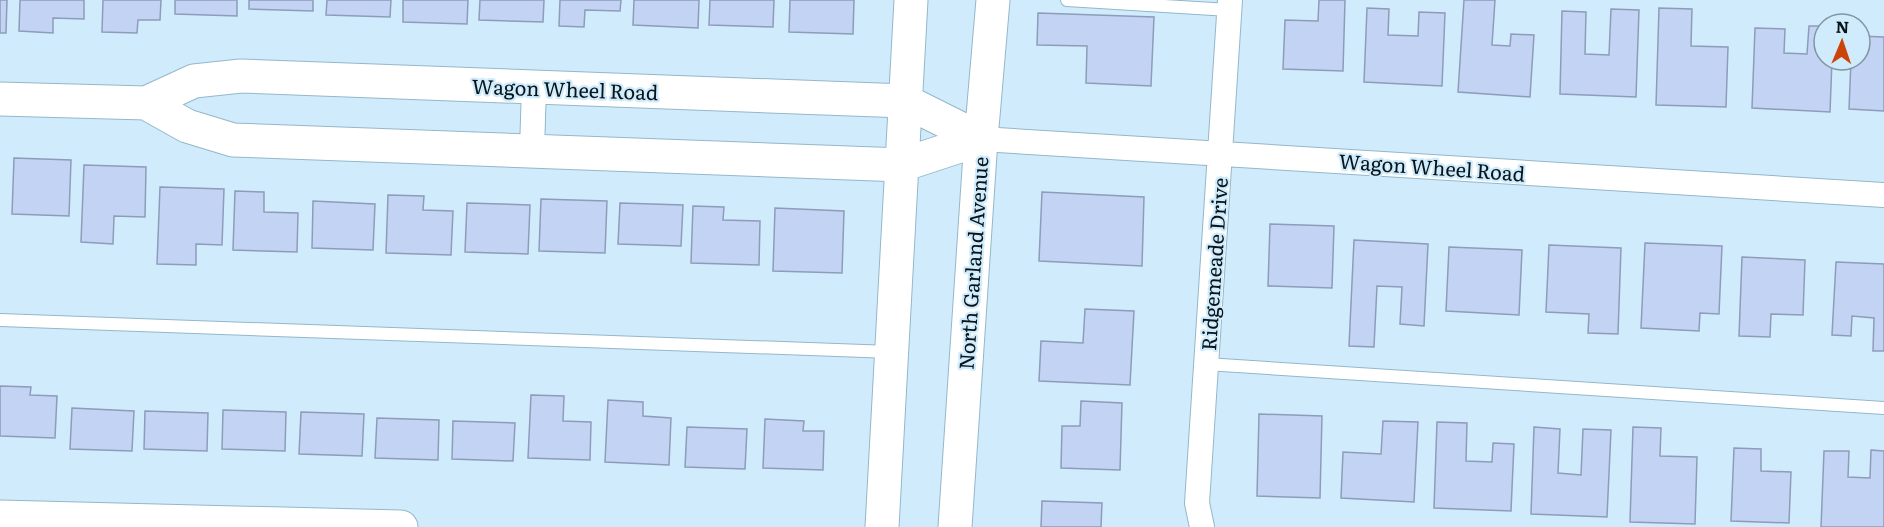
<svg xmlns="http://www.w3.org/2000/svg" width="1884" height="527" font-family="Literata,serif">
<rect width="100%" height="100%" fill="#d0ecfc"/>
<path fill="#c3d3f4" stroke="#8e9cb9" stroke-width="1.5" d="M0,0H7L6,33H0Z
M20,0H84V19L53,18V33L19,31Z
M103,0H161L160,20H138L137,33L102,32Z
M175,0H237V16L175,14Z
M249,0H313V11L249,9Z
M327,0H391L390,17L326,15Z
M403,0H468L467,24L403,22Z
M480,0H544L543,22L479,20Z
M560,0H621L620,11L585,10L584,27L559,26Z
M634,0H699L698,28L633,25Z
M710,0H774L773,27L709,25Z
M790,0H854L853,34L789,32Z
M1319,0H1345L1343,71L1283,69L1285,20L1318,21Z
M1464,0H1495L1492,45L1510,46L1511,34L1534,35L1530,97L1458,92Z
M1367,8L1389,9L1388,35L1418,36L1419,12L1445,13L1442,86L1364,82Z
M1659,8L1692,9L1691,46L1728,47L1726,107L1656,105Z
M1611,9L1639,10L1636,97L1560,94L1562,11L1586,12L1585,54L1609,55Z
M1038,13L1154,17L1151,86L1086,83L1087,46L1037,45Z
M1809,26H1824V60H1832L1830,112L1752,108L1755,28L1785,29L1784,53L1807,54Z
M1860,36L1884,37V111L1849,109L1851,60H1860Z
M14,158L71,160L69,216L12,214Z
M84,165L146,167L145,217L114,216L113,244L81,242Z
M160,187L224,189L222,245L196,244V265L157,264Z
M235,191L264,192V212L298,213L297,252L233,250Z
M1042,192L1144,197L1142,266L1039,261Z
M388,195L424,196L423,210L453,211L451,255L386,253Z
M541,199L607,201L605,253L539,251Z
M313,201L375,204L373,250L312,248Z
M467,203L530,205L528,254L465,252Z
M620,203L683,205L681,246L618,244Z
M693,206L724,207L723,220L760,221L759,265L691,263Z
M775,208L844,211L842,273L773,271Z
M1270,224L1334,226L1332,288L1268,286Z
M1354,240L1428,244L1424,326L1400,324L1402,287L1377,286L1374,347L1349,346Z
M1645,243L1722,246L1719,314L1700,313L1699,331L1641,328Z
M1549,245L1621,248L1618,334L1588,333L1589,314L1546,312Z
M1449,247L1522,250L1519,315L1446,311Z
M1742,257L1805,260L1803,315L1771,314L1770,337L1739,336Z
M1836,262L1884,264V351H1873L1874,318L1852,316L1851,336L1832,335Z
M1085,309L1134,311L1130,385L1039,381L1041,341L1083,343Z
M0,386L31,387L30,395L57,396L55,438L0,436Z
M531,395L564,396L563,421L591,422L590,460L528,458Z
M608,400L643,402V416L671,418L669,465L605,462Z
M1081,401L1122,403L1120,470L1061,468L1062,426H1080Z
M72,408L134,411L132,451L70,449Z
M223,410L286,412L285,451L222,449Z
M145,411L208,413L207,451L144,449Z
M301,412L364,414L362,456L299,454Z
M1259,414L1322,416L1320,498L1257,496Z
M377,418L439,420L438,460L375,458Z
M765,419L804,421L803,431H824L823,470L763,468Z
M453,421L515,423L513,461L452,459Z
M1383,421L1418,422L1414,502L1341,498L1343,452L1381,454Z
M1437,422L1467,423L1466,461L1492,462L1493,443L1514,444L1511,511L1434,508Z
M687,427L747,429L745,469L685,467Z
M1534,427L1560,429L1558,473L1581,475L1583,429L1611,430L1607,517L1531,514Z
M1633,427L1661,428L1660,456L1697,457L1695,524L1630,522Z
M1734,448L1761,449V471L1791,472L1789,523L1731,521Z
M1871,450L1884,451V527H1821L1824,451H1849L1848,477L1870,478Z
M1042,501L1102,503L1101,527H1041Z"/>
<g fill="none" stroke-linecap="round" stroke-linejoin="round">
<defs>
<path id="lane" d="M1067,0L1229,10
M0,320L891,352
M1206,364L1884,408"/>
<path id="street" d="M981,139L1884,195
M532,150L534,87
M1202,527L1197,503L1230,0"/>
<path id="secondary" d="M0,99L146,103L194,81L241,76L905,101L981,139
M146,103L187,126L233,140L902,165L981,139
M0,517L401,527
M882,527L911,0
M955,527L981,139L993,0"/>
</defs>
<use href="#lane" stroke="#94b7c9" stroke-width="14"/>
<use href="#street" stroke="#94b7c9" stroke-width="26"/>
<use href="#secondary" stroke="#94b7c9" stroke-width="35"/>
<use href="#lane" stroke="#fff" stroke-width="12"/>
<use href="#street" stroke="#fff" stroke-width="24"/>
<use href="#secondary" stroke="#fff" stroke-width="33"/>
</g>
<g text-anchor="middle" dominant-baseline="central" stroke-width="4.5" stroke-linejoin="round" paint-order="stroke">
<g font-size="20" fill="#07141a" stroke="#d0ecfc">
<text transform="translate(565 88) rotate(2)">Wagon Wheel Road</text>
<text transform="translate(1432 166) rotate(4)">Wagon Wheel Road</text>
<text transform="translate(972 263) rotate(-86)">North Garland Avenue</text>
<text transform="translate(1213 264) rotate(-86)">Ridgemeade Drive</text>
</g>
</g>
<g transform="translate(1842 42) rotate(2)"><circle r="28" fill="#d0ecfc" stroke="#8096a2" stroke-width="1.5"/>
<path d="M0-4.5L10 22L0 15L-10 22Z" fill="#cb440a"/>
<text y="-9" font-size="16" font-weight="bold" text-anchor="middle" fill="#07141a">N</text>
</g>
</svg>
